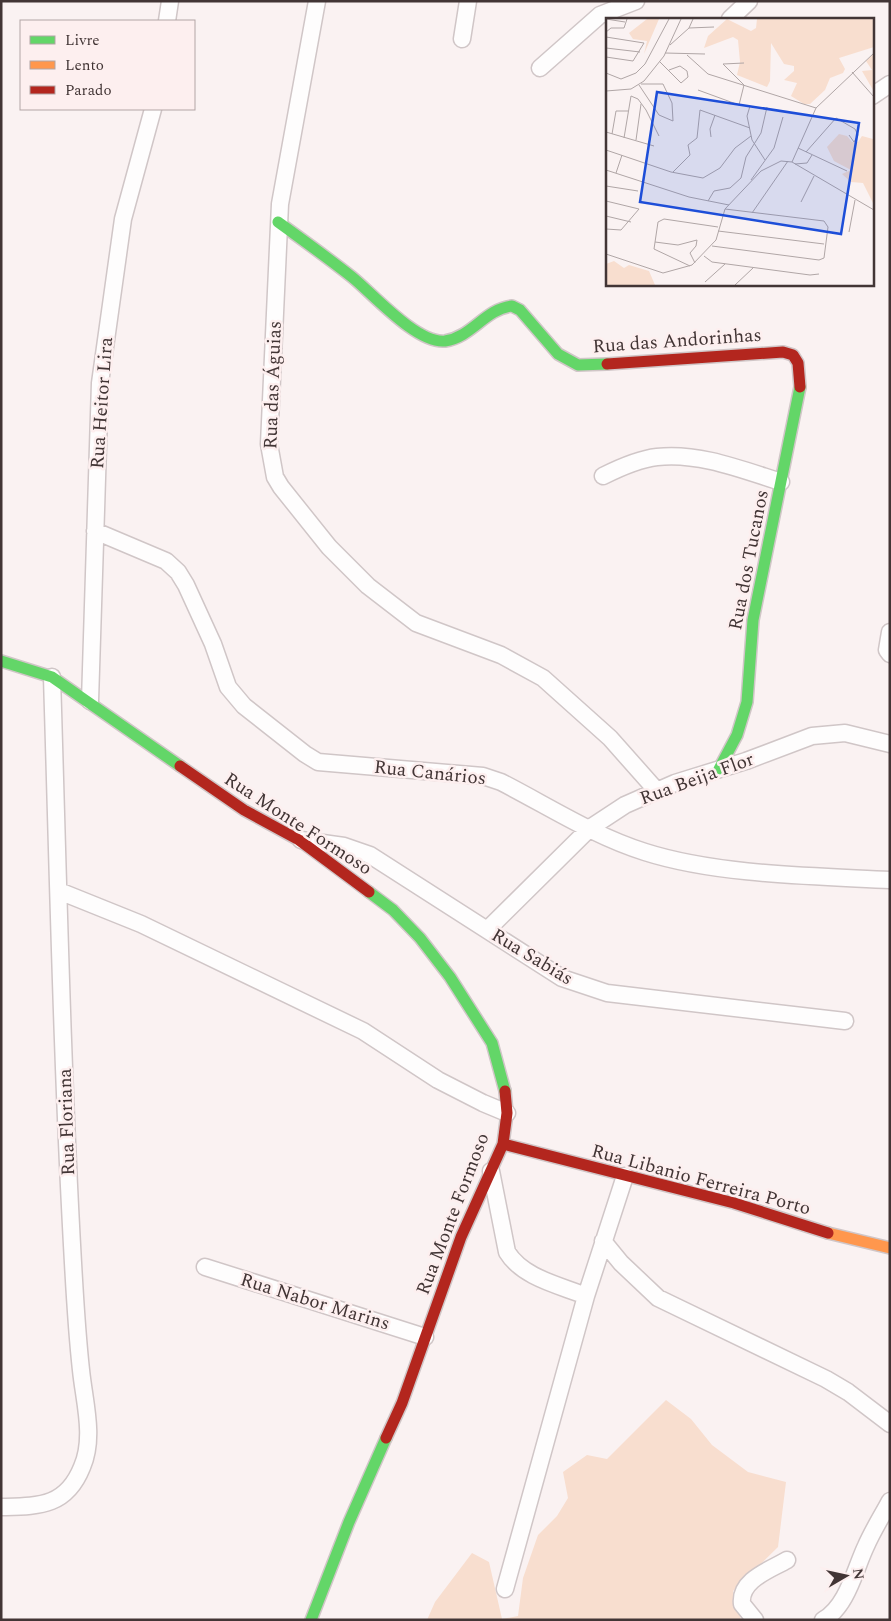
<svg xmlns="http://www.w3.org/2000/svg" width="891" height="1621" font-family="Spectral,serif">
<rect width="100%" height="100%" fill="#faf2f2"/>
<path fill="#f8decf" d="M666,1400L691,1419L712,1445L748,1472L786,1482L778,1547L733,1591L741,1620H427L435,1602L472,1553L489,1562L502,1619L518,1616L523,1578L538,1535L557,1516L568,1498L563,1472L587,1455L607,1459Z"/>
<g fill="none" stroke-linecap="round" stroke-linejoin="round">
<defs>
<path id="street" d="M317,1L280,204L269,444L275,477L281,487L329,547L368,586L416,623L501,655L543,678L610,738L657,791
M730,19L749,1
M167,21L170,1
M462,39L468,1
M540,68L600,15L636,1
M872,96L890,84
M603,476C619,468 639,459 657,457C698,452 743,470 781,482
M95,531L166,561L178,572L186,585L213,644L228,687L244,706L305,754L318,762L483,776L501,782C548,806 594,836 645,852C717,875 813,876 890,880
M890,632L887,650L890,654
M90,701L100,383L123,219L153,109
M301,840L344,846L370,855L562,978L607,993L845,1021
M59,891L141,924L363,1031L438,1080L483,1103L507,1113
M487,930L590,828L625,805L675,783L746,761L812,736L845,733L890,744
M491,1171L507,1252C523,1278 559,1285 586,1296
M603,1241L621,1263L658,1298L826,1379L848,1392L890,1424
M205,1267L425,1337
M1,1507C39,1506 66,1507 82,1467C95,1437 84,1401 81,1370C77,1334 75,1299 73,1263C62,1068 58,872 52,677
M505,1589L586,1296L625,1176
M755,1620L742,1604C739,1580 770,1570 787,1560
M823,1620C847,1607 855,1569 866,1546C873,1530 882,1516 890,1501"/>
<path id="fast" d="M278,222C303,240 328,258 352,277C373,294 417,344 445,341C472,337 485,309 512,306L520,310L558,354L578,365L607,364
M1,661L52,677L180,766
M719,769L737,735L747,702L753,620L800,387
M369,892L393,910L420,938L450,977L492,1043L505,1091
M311,1620L349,1522L386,1438"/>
<path id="slow" d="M828,1233L890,1248"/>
<path id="jam" d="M607,364L783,352L793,355L798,363L800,387
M180,766L244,810L299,840L369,892
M503,1144L734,1203L828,1233
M386,1438L402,1403L461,1237L503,1144L507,1113L505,1091"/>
</defs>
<use href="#street" stroke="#d0c6c7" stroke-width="19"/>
<use href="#fast" stroke="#d0c6c7" stroke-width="14"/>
<use href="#slow" stroke="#d0c6c7" stroke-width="14"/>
<use href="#jam" stroke="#d0c6c7" stroke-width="14"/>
<use href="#street" stroke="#fefdfd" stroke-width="16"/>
<use href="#fast" stroke="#63d668" stroke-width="11"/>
<use href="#slow" stroke="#ff974d" stroke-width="11"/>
<use href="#jam" stroke="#b3261e" stroke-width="11"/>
</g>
<g text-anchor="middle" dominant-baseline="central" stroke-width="5" stroke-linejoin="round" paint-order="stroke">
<g font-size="19" fill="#423535" stroke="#fdefef">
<text transform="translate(677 341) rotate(-4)">Rua das Andorinhas</text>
<text transform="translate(273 385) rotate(-88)">Rua das Águias</text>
<text transform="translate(102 403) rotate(-86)">Rua Heitor Lira</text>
<text transform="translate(749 560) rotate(-79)">Rua dos Tucanos</text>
<text transform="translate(430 773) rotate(6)">Rua Canários</text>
<text transform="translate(697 779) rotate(-20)">Rua Beija Flor</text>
<text transform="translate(298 824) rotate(33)">Rua Monte Formoso</text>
<text transform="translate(532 957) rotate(31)">Rua Sabiás</text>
<text transform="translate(67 1122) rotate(-92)">Rua Floriana</text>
<text transform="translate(701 1180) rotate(15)">Rua Libanio Ferreira Porto</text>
<text transform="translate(453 1214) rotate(-69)">Rua Monte Formoso</text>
<text transform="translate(315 1302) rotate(17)">Rua Nabor Marins</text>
</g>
</g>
<g transform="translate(606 18)">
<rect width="268" height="268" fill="#faf2f2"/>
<path d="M41,1H53L38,36L41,23L27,21L23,15ZM121,1L145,13L150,10L151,1H267L268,29L233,40L239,51L237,55L224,60L219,72L204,86H198L185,78L191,65L178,62L188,53V48L178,46L165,25L164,63L161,69L131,57L134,44L132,22L127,19L98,30L102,18ZM267,36V72L256,53L266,52L260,43ZM233,116L241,118L246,124H252L256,118L267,121V185L257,165L245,164L236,156L245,152L228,143L221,129ZM8,243L18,250L23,247L43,253L49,267H0V246Z" fill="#f8decf"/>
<path fill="none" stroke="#b0a6a6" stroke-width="1" d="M0,1L19,4M83,10L108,9M0,14L5,10H18L21,1M0,19L38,25L27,43L0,39M64,27L83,10L87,1M0,30L34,34M59,35L99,36M81,37L102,56L210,90M54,44L75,65L82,59L81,53L74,48L63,52M246,54L268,79M0,55L15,61M15,61L30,55L39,46L63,1M33,67L53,97L67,103L66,85L57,66H35M92,72L133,87L138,67L117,46L138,45M0,73L25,71L38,63L58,38L75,1M25,78L32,81L40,92L53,118M144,88L141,98L146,122L159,142M0,114L48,128M6,116L10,93H22M105,119L104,111L109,97M18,120L25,78M30,122L35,86M192,130L241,153M0,132L65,154L97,160L114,150L129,130L145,118M200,134L230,100L249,111L252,117L248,124L243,117M186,144L210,90L268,35M189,146L201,145L206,137M0,152L83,179L123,187M67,154L84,137L82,127L91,120L94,92L144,110M10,155L16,137M145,162L168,130L177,99M0,168L32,173M0,183L33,191L15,212L0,211M102,183L108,173L124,170L135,160L140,139L155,115L161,89M195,184L208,158M146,195L182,143M0,198L25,204M112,213L218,226M243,214L249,182M49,224L72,227L91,222L90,228L84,235L89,245M106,228L213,242L218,240L222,209L218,203L119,191M0,236L57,255L86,247L110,222L119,191L155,153L175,143L186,144L268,192M98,238L106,244L204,257L213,256M84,248L48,231L52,204L58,201L112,209M99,264L119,246M129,267L147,250"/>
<path fill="#1d4ed8" fill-opacity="0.15" stroke="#1d4ed8" stroke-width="2.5" d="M51,74L253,105L235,216L34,184Z"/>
<rect width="268" height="268" fill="none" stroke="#423535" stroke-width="2.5"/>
</g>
<rect width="891" height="1621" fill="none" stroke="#423535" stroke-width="5"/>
<rect x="20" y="20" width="175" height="90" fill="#fdefef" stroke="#b2a5a5"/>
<rect x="30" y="36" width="25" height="8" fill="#63d668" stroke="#b2a5a5"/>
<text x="65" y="45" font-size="15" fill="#423535">Livre</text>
<rect x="30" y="61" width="25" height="8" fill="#ff974d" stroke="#b2a5a5"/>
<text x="65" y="70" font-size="15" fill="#423535">Lento</text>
<rect x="30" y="86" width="25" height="8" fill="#b3261e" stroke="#b2a5a5"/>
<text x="65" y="95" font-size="15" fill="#423535">Parado</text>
<g transform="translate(846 1576) rotate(81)" stroke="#fdefef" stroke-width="4" paint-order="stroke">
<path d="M0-4L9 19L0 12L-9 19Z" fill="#423535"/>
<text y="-8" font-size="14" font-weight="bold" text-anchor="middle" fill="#423535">N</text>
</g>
</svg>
